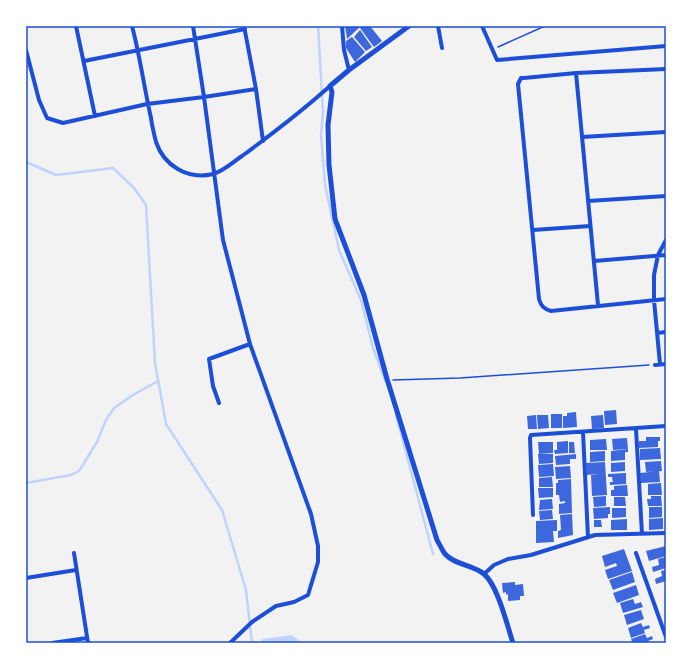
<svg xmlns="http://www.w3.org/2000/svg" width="692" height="669" font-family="'Sofia Sans Condensed',sans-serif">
<rect width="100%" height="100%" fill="#f2f2f2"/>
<path fill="#bfd3fe" d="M292,635L302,643H260L263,639Z"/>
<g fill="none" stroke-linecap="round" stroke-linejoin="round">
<path stroke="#bfd3fe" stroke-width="2.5" d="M318,26L323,112L321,135L325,185L339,250L361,300L373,348L385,380
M26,162L56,175L113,168L134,188L146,205L155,363L166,424L222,510L246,590L252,643
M396,415L433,554
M26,483L71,475L79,471L97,442L106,420L114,408L133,395L158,381"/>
</g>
<path fill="#3d67dc" d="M345,26H361L347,39Z
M363,26H370L382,41L374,47L360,28Z
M360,30L372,47L366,51L354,37Z
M352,37L365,52L355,62L346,48V41Z
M616,410L617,424L605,425L604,411Z
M576,412L577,427L563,428V416H567V413Z
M551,414H562V428H551Z
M536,415L537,429H528L527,416Z
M537,415H548L549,428L538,429Z
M603,415L604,428L592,429L591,416Z
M646,437H660V441H658V447L639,448V441H646Z
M627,438L628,449L613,450L612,439Z
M606,439L607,450H590V440Z
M568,441V453L555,454L554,450H557V442Z
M538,442H553V453L539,454Z
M569,442H574L575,453H569Z
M660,448L661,459L640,460V449Z
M628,449V452H625V460L611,461V451Z
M605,451V461L590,462V452Z
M538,454H553V463L539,464Z
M576,454V459H570V464L556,465L555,456Z
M661,461L662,471L646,472L645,462Z
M605,462L607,495L592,496L591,475L598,474L587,475L586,463Z
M625,462V471L611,472V463Z
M553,464L554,476L539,477L538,465Z
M570,466L571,478L556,479L555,467Z
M659,471L660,482L641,483L640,473Z
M626,473V484L610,485V482H613L612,477H608V474Z
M552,477L553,487H539V478Z
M571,479L572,513L559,514V504L565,503V501L560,502L559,495H556V483H558V480Z
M661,483L662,495H648V484Z
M627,485L628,496H611V490H614V486Z
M538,488H553V497L539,498Z
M606,496V506L594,507L593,497Z
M651,496H661L662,506H648L647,499H651Z
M614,497H625L626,506H614Z
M552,499L553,509L539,510L540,500Z
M610,507V514H608V518L594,519L593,508Z
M649,507H662V517L649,518Z
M612,508H626V517L612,518Z
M552,510L553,519L540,520L539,511Z
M572,514L573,535L558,538V531L561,530L560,515Z
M663,518V529L649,530V519Z
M627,519V530H611V520Z
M557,520V531H553L554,542L536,543V521Z
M594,520H601L602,527H594Z
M666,546V556L649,561L646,551Z
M624,549L632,571L608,579L605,570L617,566L616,563L605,567L602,556Z
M666,557V568L653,572L652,567L659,565L658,559Z
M666,570V581L656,584L655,579L662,576L661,571Z
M632,572L635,582L613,590L609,580Z
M515,582V585L523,584L524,596H520V600L508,601V594L506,595V592L503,593L502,583Z
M636,585L639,595L617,603L613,593Z
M633,599L635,604L641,602L643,607L623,613L620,603Z
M641,610L644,619L627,625L624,615Z
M641,623L643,627L649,625L650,628L644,630L645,633L631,638L628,628Z
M645,634L647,638L652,636L653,639L648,641L649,643H633L631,639Z"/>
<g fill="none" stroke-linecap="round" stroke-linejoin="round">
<path stroke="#1d4ed8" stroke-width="1.5" d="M498,47L545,26
M393,380L460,378L649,365"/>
<path stroke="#1d4ed8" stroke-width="4" d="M76,26L95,116
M132,26C140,56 144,87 151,118C152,126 154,134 156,142C164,166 188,180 213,174C224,171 233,162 242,156C272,134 302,111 330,86
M193,26L204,97L223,240L250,344L311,514L318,546V562L308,595L294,602L276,606L252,622L230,643
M244,26L256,89L263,141
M342,26L344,50L349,70
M438,26L442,48
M482,26L497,60L666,46
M26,50L39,100L47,118L63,123L147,104L204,97L256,89
M84,61L245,29
M666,69L576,73L524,78H521L518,84L539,299C541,306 544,309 551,311L666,299
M576,73L598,305
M582,137L666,132
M588,201L666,196
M533,230L590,226
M594,261L666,255
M657,333L666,332
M660,364L654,300V275L658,255L666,240
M655,365L666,364
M219,403L213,386L209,359L250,344
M636,429L642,534
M583,432L588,537
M533,515L530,438L531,435L666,426
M74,553L88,643
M636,553L666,637
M484,574L494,565L508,559L531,555L595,535L666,533
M26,578L76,570
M52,643L87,638"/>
<path stroke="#1d4ed8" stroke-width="5" d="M409,26L349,70L330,86L332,92L328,125L329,165L335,219L364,295L387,379L437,540C440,545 442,550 445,554C455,565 473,565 484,574C498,586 507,625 513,643"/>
</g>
<rect width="692" height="669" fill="none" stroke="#ffffff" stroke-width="54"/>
<rect x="27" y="27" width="638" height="615" fill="none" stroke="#1d4ed8" stroke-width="1.5"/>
</svg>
